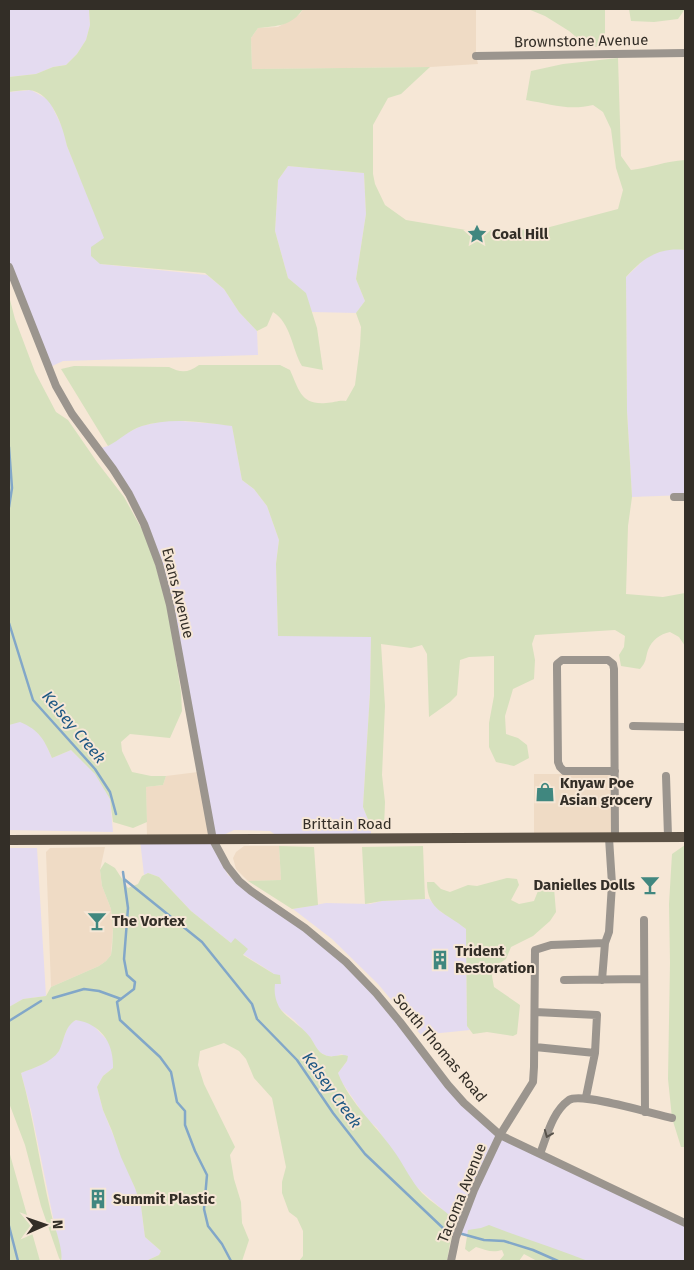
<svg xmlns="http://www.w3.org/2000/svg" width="694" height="1270" font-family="'Fira Sans',sans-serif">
<rect width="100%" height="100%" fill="#f6e7d6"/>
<path fill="#efdbc5" d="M303,9H476V56L478,64L430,67L252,69L251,38L258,28L278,27L300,14Z
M198,772L210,837L147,838L146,787L163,785L166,776Z
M534,774H615V837L534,838Z
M244,846H279L281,880L248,881L236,869L233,858L236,852Z
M105,847L100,870L102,886L111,909L113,929L111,955L106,961L99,966L51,987L46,852L50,848Z"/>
<path fill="#e4dbf0" d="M9,9H89L90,25L86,40L77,54L66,65L53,67L36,74L9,77Z
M31,90L49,100L64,131L67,146L105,238L100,264L207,275L224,289L239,312L257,331L258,355L63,361L48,368L9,267V92Z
M288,166L364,173L366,214L356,279L365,301L356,313L312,312L305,293L288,278L275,231L278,180Z
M672,248L685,250V495L632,497L627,411L626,277L649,255Z
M168,420L232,425L242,480L254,489L267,506L279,540L276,564L278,636H371L370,693L363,807L371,827V839L283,840L270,831L234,830L213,840L219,858L228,875L346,962L448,1085L500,1135L685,1223V1261H551L459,1233L460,1225L411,1182L377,1128L367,1119L341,1081L338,1073L347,1061L342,1054L334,1057L327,1056L319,1052L309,1036L294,1020L270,1001L274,974L243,954L231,943L191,911L159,877L148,873L144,875L140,840H213L170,605L144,524L98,449L108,446L121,436L141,426Z
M20,721L32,727L44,740L52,758L71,750L96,774L110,799L113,832L9,830V725Z
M9,848H37L46,996L23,999L9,1007Z
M429,899L441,912L454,919L466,929L467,1026L470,1030L421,1035L378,984L332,939L293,909L326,903L370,904L382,901Z
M76,1020L90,1022L109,1042L113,1054V1068L103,1076L97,1087L103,1110L135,1188L141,1206L145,1237L161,1251L159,1255L146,1261H62L31,1110L21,1073L45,1063L58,1052L69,1024Z"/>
<path fill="#d6e1bd" d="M89,9H303C292,26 277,26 258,28L251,38L252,69L430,67L401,94L388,98L373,125V174L375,184L385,205L406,220L466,230H515L546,228L618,209L623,190L616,168L611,129L603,112L593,105C569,111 550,104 526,100L531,71L563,64L618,58L621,156L631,170C649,168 666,161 685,160V250C659,247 643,258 626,277L627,411L632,497L628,526L626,594L663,597L685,593V646L679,637L670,632C660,634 652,640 648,650C645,659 647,661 640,669L621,666L619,655L624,647L625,636L615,630L535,635L532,644L535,660L534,679L513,689L505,716L506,734L518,738L527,745L529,758L514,766L496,762L489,747V723L494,696V656L469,657L460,660L457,695L450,702L429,717L427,654L422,645L411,648L381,644L385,706L382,775L385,802L384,828L371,827L363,807L370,693L371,637L278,636L276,564L279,540L267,506L254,489L242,480L232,426C203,422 170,417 142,426C129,430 120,440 108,446L61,369L74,366L169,367C181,373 188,373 199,365H280L290,370C299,390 301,405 326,403C334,403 338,400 346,401L355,385L360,346L361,327L356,313L365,301L356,279L366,214L364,173L288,166L278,180L275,231L288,278L306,293L317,328L323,370L302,366C292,349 291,323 273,312L267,326L257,331L239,312L224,289L205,273L100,264L91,256V247L104,238L67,146C63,127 52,92 29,90C22,90 15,91 9,92V77L36,74L53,67L66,65L77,54L86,40L90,25Z
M528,9H605V43L600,47L587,46L569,31L545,16Z
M629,9H685L678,19L654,22L631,21Z
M9,296L15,319L35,372L56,412L68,420L97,462L124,497L144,533L154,560L168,610L181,692L182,711L170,738L130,734L121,742L122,751L132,772L151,776H166L163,785L146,787L147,822L133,828L113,822L110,799L95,774L71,750L52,758C44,739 39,730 20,722L9,725Z
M685,845V1147H681L672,1118L668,1079L670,963L669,904L672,854Z
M279,846L314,847L318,905L292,909L248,881L281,880Z
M423,846L425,899L382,901L365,904L362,847Z
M105,862L115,868L128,888L138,884L142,876L148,873L159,877L191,911L231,943L235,938L248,949L243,955L274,974L280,975L281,984H275C274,992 275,999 279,1007C286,1018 302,1026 310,1037C315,1044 317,1052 325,1055C333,1059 340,1053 348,1056L347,1061L338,1073C350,1104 378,1127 396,1154C405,1167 411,1181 422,1193C432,1203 444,1209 454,1220L447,1261H299L303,1256V1231L297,1218L289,1212L282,1193V1182L286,1167L272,1098L254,1078L246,1059L239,1051L224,1043L200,1051L198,1065L204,1084L235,1147L230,1155L234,1179L241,1202L242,1223L249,1240L242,1261H146L159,1255L161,1251L145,1237L141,1206L135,1188L121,1157L112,1131L103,1110L97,1087L103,1076L113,1068C114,1043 101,1024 76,1020C64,1027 65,1039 59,1051C51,1063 33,1068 21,1073C34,1120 40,1166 51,1213C54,1226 64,1251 61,1261L59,1258L41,1206L25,1145L9,1103V1007L23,999L46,996L51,987L99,966L106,961L111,955L112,948L113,929L111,909L102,886L100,870Z
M507,878L517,879L519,885L511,900L519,904L534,901L542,881H550L554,888L556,912L550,921L533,936L511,947L506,959L494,967L492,976L494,987L520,1005L517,1034L513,1036L487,1032L473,1034L467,1026L466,929C447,913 427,911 427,882H434L441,889L450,892L468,885L477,886Z
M9,1151L40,1261H9Z
M489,1225C521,1238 555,1248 588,1261H537L524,1254L519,1261H499L504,1255L502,1250C492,1253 486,1250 476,1247L469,1252L465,1249L468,1230L481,1228Z"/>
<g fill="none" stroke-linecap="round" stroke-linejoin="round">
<path stroke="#82a7c8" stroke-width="2.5" d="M9,447L12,488L9,507
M9,623L33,700L95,769L110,792L116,814
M123,872L128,908L124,959L127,975L135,982L134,989L117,1002L120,1020L160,1057L171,1072L177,1102L185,1111V1125L195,1151L207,1175L204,1209L208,1226L222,1244L231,1261
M124,879L202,942L252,1004L257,1019L297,1060L333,1113L365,1154L444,1229L484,1240L504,1241L533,1250L558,1261
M53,998L84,989L99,991L121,999
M9,1021L41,1001
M9,1226L18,1261"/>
<path stroke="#9b958e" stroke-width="8" d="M476,56L685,53
M9,267L56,386L72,414L113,469L129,494L144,524L159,564L170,605L213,840L227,866L239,881L251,891L305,928L346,962L376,993L400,1022L448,1085L464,1103L500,1135L685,1223
M674,497H685
M633,726L685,727
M615,771H564L560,767L558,762L557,668V664L562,660H608L613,664L614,669L615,837
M666,776L668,836
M644,920L645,1112
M564,980L643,979
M602,980L605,943L609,932L612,884L609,838
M535,1012L597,1015L595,1053L586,1097
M535,1047L595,1053
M540,1154C547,1136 552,1112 569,1100C582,1092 653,1114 672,1118
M451,1261L456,1237L474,1190L500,1135L533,1082L534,1067L535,950L551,945L605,943"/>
<path stroke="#5b5145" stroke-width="10" d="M9,840L685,837"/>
</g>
<defs><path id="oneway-chevron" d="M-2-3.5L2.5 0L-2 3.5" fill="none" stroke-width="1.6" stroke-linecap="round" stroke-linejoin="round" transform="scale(1.25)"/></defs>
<use stroke="#57524b" href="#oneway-chevron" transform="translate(548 1134) rotate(112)"/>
<defs>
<symbol id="sight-bare" viewBox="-9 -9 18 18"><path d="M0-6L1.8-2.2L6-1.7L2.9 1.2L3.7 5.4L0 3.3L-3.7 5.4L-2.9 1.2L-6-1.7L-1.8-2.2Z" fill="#40877f" stroke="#f6e7d6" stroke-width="2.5" paint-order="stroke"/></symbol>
<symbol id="shop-bare" viewBox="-9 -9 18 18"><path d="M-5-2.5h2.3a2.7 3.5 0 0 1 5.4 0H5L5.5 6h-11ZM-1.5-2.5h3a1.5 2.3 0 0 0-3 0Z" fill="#40877f" stroke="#f6e7d6" stroke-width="2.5" paint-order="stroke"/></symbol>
<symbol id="bar-bare" viewBox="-9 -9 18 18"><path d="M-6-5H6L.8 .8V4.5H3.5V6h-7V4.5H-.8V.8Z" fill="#40877f" stroke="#f6e7d6" stroke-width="2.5" paint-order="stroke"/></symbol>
<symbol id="building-bare" viewBox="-9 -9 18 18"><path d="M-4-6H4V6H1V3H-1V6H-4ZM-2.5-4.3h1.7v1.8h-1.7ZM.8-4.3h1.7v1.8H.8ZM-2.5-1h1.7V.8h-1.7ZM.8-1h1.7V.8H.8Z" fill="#40877f" stroke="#f6e7d6" stroke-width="2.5" paint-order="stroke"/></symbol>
</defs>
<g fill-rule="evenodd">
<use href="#sight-bare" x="463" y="220" width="28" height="28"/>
<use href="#shop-bare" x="531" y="778" width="28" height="28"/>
<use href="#bar-bare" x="636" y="871" width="28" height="28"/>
<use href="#bar-bare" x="83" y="907" width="28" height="28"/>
<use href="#building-bare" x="426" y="946" width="28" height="28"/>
<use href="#building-bare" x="84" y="1185" width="28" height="28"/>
</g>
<g text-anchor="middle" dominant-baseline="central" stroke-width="4" stroke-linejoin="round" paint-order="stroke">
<g font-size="15" fill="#332e27" stroke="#f6e7d6">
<text transform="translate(581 41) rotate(-1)">Brownstone Avenue</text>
<text transform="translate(178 593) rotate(76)">Evans Avenue</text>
<text x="347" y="824">Brittain Road</text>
<text transform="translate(440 1048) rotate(50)">South Thomas Road</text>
<text transform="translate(462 1193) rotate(-68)">Tacoma Avenue</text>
</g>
<g font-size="15" font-weight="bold" fill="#332e27" stroke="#f6e7d6" text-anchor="start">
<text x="492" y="234">Coal Hill</text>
<text x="560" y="783">Knyaw Poe<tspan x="560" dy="17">Asian grocery</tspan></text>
<text x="635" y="885" text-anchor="end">Danielles Dolls</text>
<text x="112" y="921">The Vortex</text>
<text x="455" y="951">Trident<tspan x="455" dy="17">Restoration</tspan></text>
<text x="113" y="1199">Summit Plastic</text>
</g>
<g font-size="16" font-style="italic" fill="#1d5783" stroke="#f6e7d6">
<text transform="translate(74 727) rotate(50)">Kelsey Creek</text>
<text transform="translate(332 1090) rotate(54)">Kelsey Creek</text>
</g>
</g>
<rect width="694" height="1270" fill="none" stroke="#332e27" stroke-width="20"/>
<g transform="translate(45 1225) rotate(88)" stroke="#f6e7d6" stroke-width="4" paint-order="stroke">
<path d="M0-4L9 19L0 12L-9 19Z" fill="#332e27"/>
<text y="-8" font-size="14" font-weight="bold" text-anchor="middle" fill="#332e27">N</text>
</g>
</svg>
